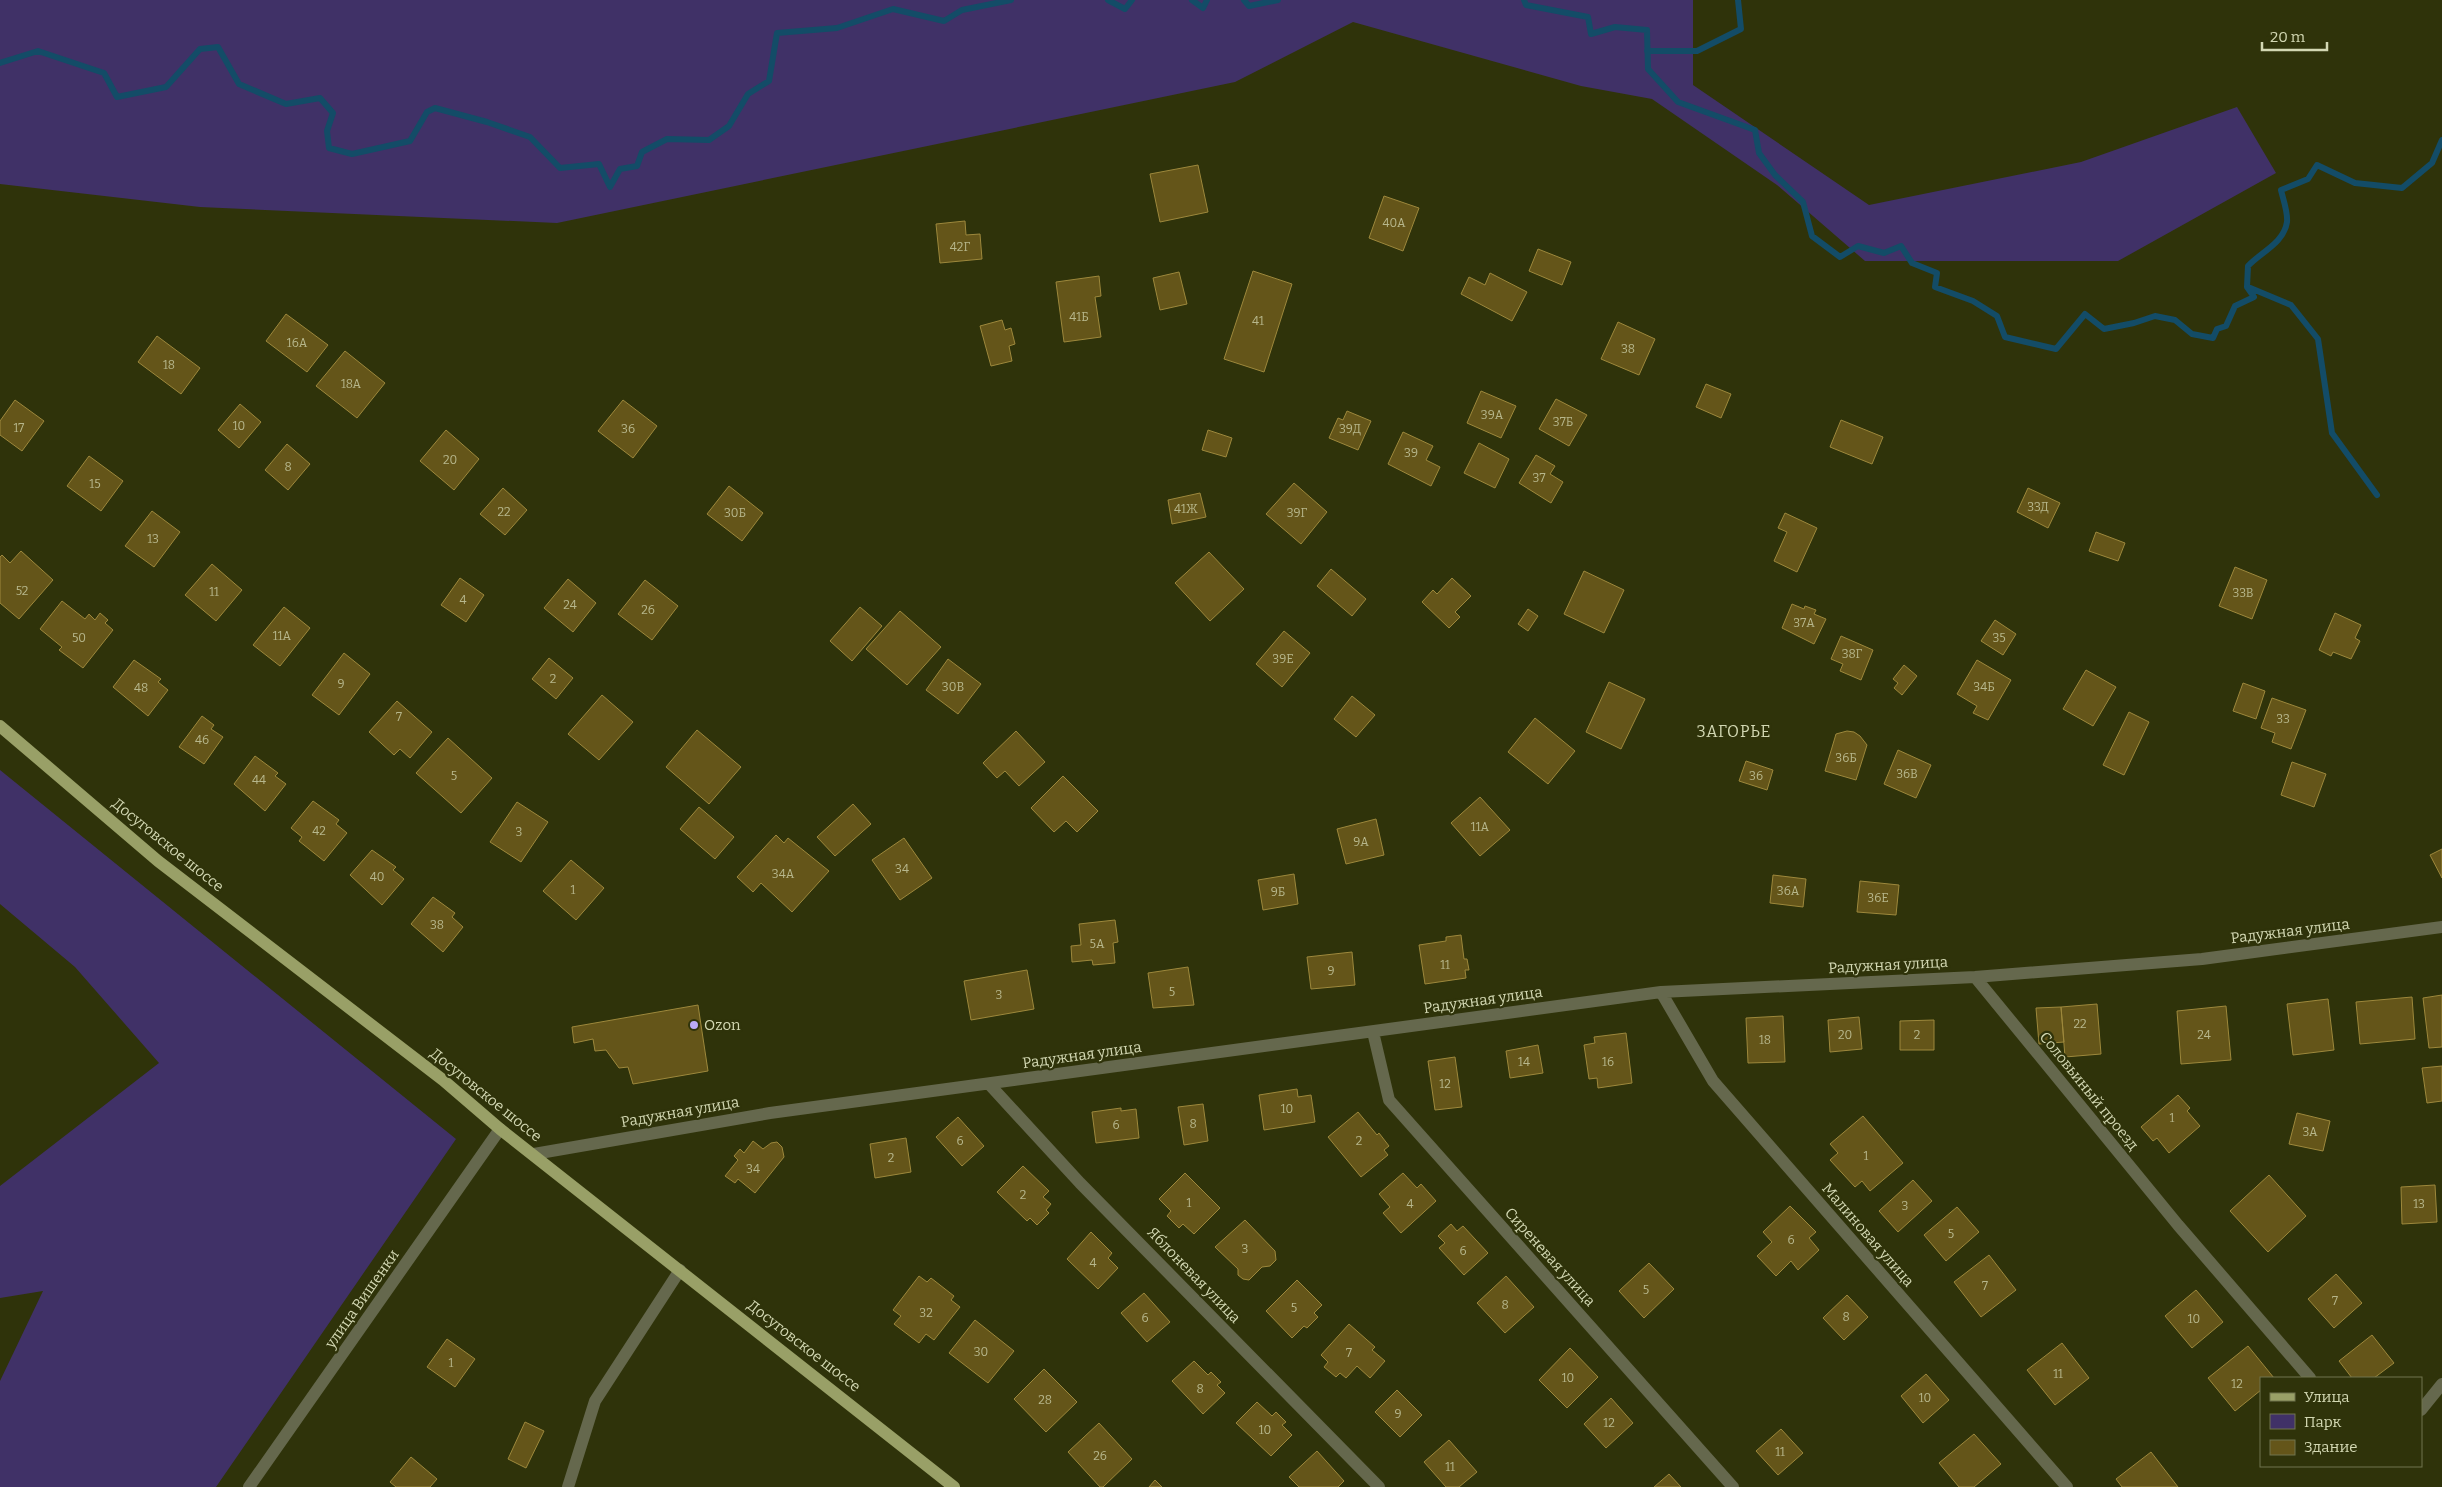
<svg xmlns="http://www.w3.org/2000/svg" width="2442" height="1487" font-family="Bitter,serif">
<rect width="100%" height="100%" fill="#2f330a"/>
<path fill="#403167" d="M0,0H1693V85L1869,205L2081,162L2237,107L2276,173L2118,261H1865L1777,185L1652,99L1581,86L1353,22L1235,82L557,223L200,207L0,184Z
M0,770L456,1139L216,1487H0V1381L43,1291L0,1298V1186L159,1063L75,967L0,904Z"/>
<g fill="none" stroke-linecap="round" stroke-linejoin="round">
<path stroke="#134c67" stroke-width="6" d="M1108,0L1125,9L1132,0
M1192,0L1203,8L1207,0
M1244,0L1249,6L1278,0
M1524,0L1526,5L1588,17L1591,34L1615,27L1647,30L1648,69L1678,102L1755,130L1759,153L1775,175L1803,202L1812,236L1840,257L1858,246L1884,253L1901,246L1912,263L1937,273L1935,287L1973,301L1997,316L2005,337L2056,349L2085,314L2104,329L2134,323L2155,316L2175,320L2192,334L2213,338L2217,329L2226,326L2235,306L2254,297L2247,287L2248,266C2261,252 2284,243 2287,222C2288,212 2283,199 2281,190L2308,179L2317,165L2355,183L2402,188L2432,163L2442,140
M1647,51H1697L1741,29L1738,0
M0,63L38,51L104,73L117,97L166,87L200,49L218,47L239,84L286,104L320,98L333,113L327,131L329,148L352,154L410,141L427,112L435,108L487,122L530,137L560,168L599,164L610,187L620,169L637,166L642,152L667,139L709,140L729,126L748,94L769,81L777,33L837,28L893,9L944,21L962,10L1011,0
M2248,287L2291,305L2318,339L2332,433L2377,495"/>
</g>
<path fill="#645519" stroke="#9d883c" d="M1198,165L1208,212L1160,222L1150,174Z
M1384,196L1419,208L1403,251L1369,238Z
M965,221L966,235L980,234L982,259L940,263L936,224Z
M1538,249L1571,262L1562,285L1529,271Z
M1253,271L1292,284L1264,372L1224,359Z
M1179,272L1187,304L1160,310L1153,278Z
M1490,273L1527,292L1512,321L1461,294L1469,277L1485,285Z
M1099,276L1101,296L1095,297L1101,337L1064,342L1056,282Z
M286,314L328,345L307,372L266,341Z
M1002,320L1005,330L1011,328L1015,344L1009,346L1012,361L991,366L980,326Z
M1618,322L1655,339L1639,375L1601,359Z
M157,336L200,368L181,394L138,362Z
M345,351L385,383L357,418L316,386Z
M1706,384L1731,394L1721,418L1696,407Z
M1481,391L1516,406L1501,438L1467,423Z
M1556,399L1587,415L1569,446L1539,429Z
M15,400L44,421L22,451L0,435V421Z
M623,400L657,426L633,458L598,431Z
M240,404L261,422L239,448L218,430Z
M1347,411L1371,421L1358,450L1329,438L1338,418L1343,420Z
M1841,420L1883,437L1872,464L1830,447Z
M446,430L479,459L454,490L420,461Z
M1208,430L1232,438L1226,457L1202,450Z
M1403,432L1433,446L1426,460L1440,467L1431,486L1388,464Z
M1479,443L1509,459L1495,488L1464,473Z
M287,444L310,464L288,490L265,470Z
M1536,455L1555,466L1550,474L1563,482L1551,503L1519,483Z
M89,456L123,481L101,511L67,486Z
M1294,483L1327,512L1301,544L1266,514Z
M729,486L763,513L742,541L707,514Z
M503,488L527,510L505,535L480,514Z
M2028,488L2060,503L2048,528L2017,512Z
M1200,493L1206,517L1172,524L1168,500Z
M152,511L180,532L154,567L125,546Z
M1785,513L1817,528L1797,572L1774,561L1787,532L1778,528Z
M2096,532L2125,543L2118,561L2089,551Z
M21,551L53,580L19,619L0,603V557L2,555L10,563Z
M1209,552L1244,589L1210,621L1175,583Z
M212,564L242,590L216,621L185,595Z
M2235,567L2267,580L2252,619L2219,606Z
M1331,569L1366,599L1352,616L1317,586Z
M1584,571L1624,590L1604,633L1564,614Z
M460,578L484,595L466,622L441,605Z
M1452,578L1471,596L1455,612L1460,617L1449,628L1422,602L1433,590L1437,594Z
M568,579L596,603L573,632L544,608Z
M645,580L678,606L652,640L618,614Z
M62,601L85,619L89,614L95,620L100,613L108,620L105,623L113,630L83,668L59,650L62,647L40,629Z
M1792,604L1804,609L1805,606L1816,610L1814,614L1826,619L1814,644L1782,628Z
M284,607L310,628L280,666L253,645Z
M860,607L882,626L852,661L830,641Z
M1528,609L1538,616L1528,631L1518,624Z
M900,611L941,647L907,685L866,649Z
M2335,613L2361,625L2355,638L2360,641L2351,659L2333,652L2331,656L2319,650Z
M1995,620L2016,634L2003,655L1981,641Z
M1284,631L1310,653L1282,687L1256,664Z
M1841,636L1873,650L1861,680L1840,671L1843,664L1831,659Z
M344,653L370,674L339,715L312,695Z
M549,658L573,678L556,699L532,679Z
M948,659L981,684L958,714L926,690Z
M134,660L161,679L158,682L168,690L148,716L113,687Z
M1977,660L2011,680L1988,720L1973,713L1977,706L1957,694Z
M1904,665L1917,676L1902,695L1894,688L1898,683L1893,679Z
M2086,670L2116,687L2093,726L2063,709Z
M1609,682L1645,699L1621,749L1586,732Z
M2243,683L2265,691L2256,719L2233,711Z
M602,695L633,722L599,760L568,734Z
M1352,696L1375,715L1356,737L1334,719Z
M2272,698L2306,710L2291,749L2272,742L2275,733L2261,728Z
M397,701L432,732L410,758L400,749L394,755L369,732Z
M2129,712L2149,722L2124,775L2103,765Z
M202,716L214,725L211,729L223,737L204,764L179,747Z
M1535,718L1575,751L1548,784L1508,752Z
M697,730L741,767L709,804L666,767Z
M1016,731L1045,762L1019,786L1005,771L997,778L983,763Z
M1847,731L1854,732L1860,736L1867,745L1856,780L1825,771L1836,734Z
M448,738L492,778L461,813L416,773Z
M1898,750L1931,765L1916,798L1884,784Z
M255,756L278,773L275,776L286,784L265,811L234,784Z
M1746,761L1773,770L1767,790L1739,781Z
M2292,762L2326,774L2314,807L2281,795Z
M1063,776L1098,811L1077,832L1066,821L1054,832L1031,808Z
M1480,797L1510,830L1480,856L1451,823Z
M313,801L339,820L336,824L347,833L324,861L299,841L302,837L291,828Z
M517,802L548,822L521,862L490,842Z
M853,804L871,824L835,856L817,837Z
M699,807L734,837L715,859L680,829Z
M1376,819L1384,855L1346,864L1337,829Z
M776,835L784,843L788,838L829,871L792,912L761,883L753,892L737,877Z
M904,838L932,878L900,900L872,860Z
M2442,849V878L2430,855Z
M372,850L396,867L393,870L404,879L382,905L350,875Z
M571,860L604,888L576,920L543,891Z
M1294,874L1298,904L1263,910L1258,880Z
M1773,875L1806,879L1803,907L1770,903Z
M1860,881L1899,885L1896,915L1857,912Z
M433,897L455,913L452,917L463,927L443,952L411,924Z
M1115,920L1118,942L1113,943L1115,963L1093,965L1092,960L1072,962L1071,946L1081,945L1079,924Z
M1461,935L1464,959H1467L1469,970H1465L1466,978L1425,984L1419,945L1446,941V937Z
M1352,952L1355,985L1311,989L1307,957Z
M1188,967L1194,1005L1153,1008L1148,973Z
M1027,970L1034,1009L971,1020L964,981Z
M2442,995V1047L2429,1048L2423,998Z
M2412,997L2415,1039L2360,1044L2356,1002Z
M2328,999L2334,1050L2293,1055L2287,1004Z
M2097,1004L2101,1054L2065,1057L2061,1007Z
M698,1005L708,1071L633,1084L628,1067L619,1068L606,1050L595,1051L593,1039L574,1043L572,1027Z
M2226,1006L2231,1060L2181,1064L2177,1011Z
M2061,1007L2064,1042L2039,1044L2036,1008Z
M1783,1016L1785,1062L1748,1063L1746,1018Z
M1859,1017L1862,1049L1830,1052L1828,1020Z
M1934,1020V1050H1900V1021Z
M1626,1033L1632,1083L1598,1088L1597,1078L1589,1079L1584,1045L1595,1043L1594,1037Z
M1538,1045L1543,1073L1510,1078L1506,1051Z
M1455,1057L1462,1107L1435,1110L1428,1061Z
M2442,1066V1101L2427,1103L2422,1068Z
M1297,1089L1298,1097L1311,1095L1315,1122L1264,1130L1259,1095Z
M2178,1095L2190,1108L2187,1111L2200,1126L2169,1153L2157,1138L2153,1141L2141,1127Z
M1203,1104L1208,1141L1184,1145L1178,1107Z
M1121,1108V1111L1136,1109L1139,1138L1096,1143L1092,1112Z
M1358,1112L1377,1135L1379,1133L1389,1146L1384,1150L1388,1155L1361,1177L1328,1137Z
M2297,1113L2330,1121L2323,1151L2289,1144Z
M1863,1116L1903,1163L1870,1191L1862,1181L1855,1187L1830,1160L1838,1153L1830,1144Z
M958,1117L984,1146L962,1166L936,1137Z
M906,1138L911,1172L875,1178L870,1144Z
M753,1141L763,1149L771,1143L777,1142L782,1147L784,1157L755,1193L738,1179L735,1183L725,1176L738,1160L734,1156L740,1149L744,1153Z
M1023,1166L1049,1191L1043,1197L1051,1204L1046,1210L1049,1213L1037,1225L1030,1218L1027,1221L997,1192Z
M1185,1173L1220,1208L1194,1234L1183,1224L1179,1228L1167,1216L1171,1211L1159,1199Z
M1403,1173L1417,1188L1421,1184L1436,1201L1401,1233L1383,1213L1390,1207L1379,1194Z
M2269,1175L2306,1216L2268,1252L2230,1211Z
M1913,1180L1932,1201L1898,1232L1879,1211Z
M2435,1185L2437,1222L2402,1224L2401,1187Z
M1790,1206L1816,1232L1809,1238L1819,1250L1798,1270L1791,1261L1776,1276L1757,1256L1772,1242L1763,1232Z
M1957,1207L1979,1232L1946,1261L1924,1235Z
M1245,1220L1275,1251L1276,1260L1270,1266L1262,1267L1249,1280L1243,1279L1238,1275V1269L1215,1247Z
M1451,1224L1457,1231L1463,1226L1488,1253L1464,1275L1439,1248L1445,1243L1438,1236Z
M1091,1232L1112,1253L1108,1258L1118,1268L1098,1289L1067,1259Z
M1989,1255L2016,1290L1981,1317L1954,1282Z
M1649,1263L1674,1289L1644,1318L1619,1291Z
M2336,1274L2362,1303L2334,1328L2308,1299Z
M919,1276L927,1282L931,1278L954,1296L951,1300L960,1307L934,1340L926,1334L919,1343L894,1324L901,1316L893,1310Z
M1506,1276L1534,1307L1505,1333L1477,1303Z
M1297,1280L1322,1305L1314,1313L1318,1317L1307,1328L1304,1326L1292,1338L1266,1311Z
M2196,1290L2223,1322L2192,1348L2165,1316Z
M1144,1293L1170,1322L1147,1342L1121,1313Z
M1847,1295L1868,1317L1844,1340L1823,1318Z
M975,1320L1014,1351L988,1383L949,1353Z
M1349,1324L1375,1347L1372,1350L1385,1361L1370,1378L1357,1366L1346,1378L1340,1373L1336,1377L1324,1367L1328,1362L1321,1355Z
M2372,1335L2394,1363L2374,1378H2352L2339,1361Z
M447,1339L475,1359L455,1387L427,1367Z
M2062,1343L2089,1378L2055,1405L2027,1370Z
M2248,1346L2274,1378H2261V1390L2235,1411L2208,1378Z
M1570,1348L1598,1377L1567,1408L1539,1380Z
M1194,1361L1208,1375L1211,1372L1221,1382L1217,1385L1225,1393L1203,1414L1172,1381Z
M1044,1369L1077,1402L1046,1432L1014,1399Z
M1926,1374L1949,1400L1923,1423L1901,1396Z
M1397,1390L1422,1415L1400,1437L1375,1412Z
M1611,1398L1633,1423L1606,1448L1584,1424Z
M1257,1402L1272,1416L1276,1412L1286,1422L1282,1425L1292,1435L1271,1456L1236,1423Z
M525,1422L544,1431L526,1468L508,1459Z
M1099,1423L1132,1459L1103,1487H1100L1068,1452Z
M1781,1429L1803,1453L1778,1475L1756,1451Z
M1974,1434L2001,1464L1974,1487H1959L1939,1463Z
M1449,1440L1477,1472L1459,1487H1446L1424,1462Z
M1317,1451L1344,1481L1338,1487H1299L1289,1477Z
M2151,1452L2178,1487H2122L2116,1479Z
M411,1457L437,1479L430,1487H396L390,1482Z
M1669,1474L1681,1487H1654Z
M1155,1480L1162,1487H1149Z"/>
<g fill="none" stroke-linecap="round" stroke-linejoin="round">
<path stroke="#65684d" stroke-width="12" d="M1975,977L2178,1225L2310,1378
M1661,992L1713,1081L2067,1487
M1373,1032L1389,1100L1733,1487
M989,1084L1080,1183L1379,1487
M534,1154L770,1113L1661,992L1975,977L2202,959L2442,927
M2421,1410L2442,1384
M249,1487L500,1129
M568,1487L595,1401L680,1270"/>
<path stroke="#99a067" stroke-width="12" d="M0,726L158,861L443,1080L500,1129L954,1487"/>
</g>
<circle fill="#bbaaf6" stroke="#2f330a" stroke-width="2" cx="694" cy="1025" r="5"/>
<g text-anchor="middle" dominant-baseline="central" stroke-width="4.5" stroke-linejoin="round" paint-order="stroke">
<g font-size="12" fill="#b7b78c">
<text x="1394" y="223">40А</text>
<text x="960" y="247">42Г</text>
<text x="1079" y="317">41Б</text>
<text x="1258" y="321">41</text>
<text x="297" y="343">16А</text>
<text x="1628" y="349">38</text>
<text x="169" y="365">18</text>
<text x="351" y="384">18А</text>
<text x="1492" y="415">39А</text>
<text x="1563" y="422">37Б</text>
<text x="239" y="426">10</text>
<text x="19" y="428">17</text>
<text x="628" y="429">36</text>
<text x="1350" y="429">39Д</text>
<text x="1411" y="453">39</text>
<text x="450" y="460">20</text>
<text x="288" y="467">8</text>
<text x="1539" y="478">37</text>
<text x="95" y="484">15</text>
<text x="2038" y="507">33Д</text>
<text x="1186" y="509">41Ж</text>
<text x="504" y="512">22</text>
<text x="735" y="513">30Б</text>
<text x="1297" y="513">39Г</text>
<text x="153" y="539">13</text>
<text x="22" y="591">52</text>
<text x="214" y="592">11</text>
<text x="2243" y="593">33В</text>
<text x="463" y="600">4</text>
<text x="570" y="605">24</text>
<text x="648" y="610">26</text>
<text x="1804" y="623">37А</text>
<text x="282" y="636">11А</text>
<text x="79" y="638">50</text>
<text x="1999" y="638">35</text>
<text x="1852" y="654">38Г</text>
<text x="1283" y="659">39Е</text>
<text x="553" y="679">2</text>
<text x="341" y="684">9</text>
<text x="953" y="687">30В</text>
<text x="1984" y="687">34Б</text>
<text x="141" y="688">48</text>
<text x="399" y="717">7</text>
<text x="2283" y="719">33</text>
<text x="202" y="740">46</text>
<text x="1846" y="758">36Б</text>
<text x="1907" y="774">36В</text>
<text x="454" y="776">5</text>
<text x="1756" y="776">36</text>
<text x="259" y="780">44</text>
<text x="1480" y="827">11А</text>
<text x="319" y="831">42</text>
<text x="519" y="832">3</text>
<text x="1361" y="842">9А</text>
<text x="902" y="869">34</text>
<text x="783" y="874">34А</text>
<text x="377" y="877">40</text>
<text x="573" y="890">1</text>
<text x="1788" y="891">36А</text>
<text x="1278" y="892">9Б</text>
<text x="1878" y="898">36Е</text>
<text x="437" y="925">38</text>
<text x="1097" y="944">5А</text>
<text x="1445" y="965">11</text>
<text x="1331" y="971">9</text>
<text x="1172" y="992">5</text>
<text x="999" y="995">3</text>
<text x="2080" y="1024">22</text>
<text x="1845" y="1035">20</text>
<text x="1917" y="1035">2</text>
<text x="2204" y="1035">24</text>
<text x="1765" y="1040">18</text>
<text x="1524" y="1062">14</text>
<text x="1608" y="1062">16</text>
<text x="1445" y="1084">12</text>
<text x="1287" y="1109">10</text>
<text x="2172" y="1118">1</text>
<text x="1193" y="1124">8</text>
<text x="1116" y="1125">6</text>
<text x="2310" y="1132">3А</text>
<text x="960" y="1141">6</text>
<text x="1359" y="1141">2</text>
<text x="1866" y="1156">1</text>
<text x="891" y="1158">2</text>
<text x="753" y="1169">34</text>
<text x="1023" y="1195">2</text>
<text x="1189" y="1203">1</text>
<text x="1410" y="1204">4</text>
<text x="2419" y="1204">13</text>
<text x="1905" y="1206">3</text>
<text x="1951" y="1234">5</text>
<text x="1791" y="1240">6</text>
<text x="1245" y="1249">3</text>
<text x="1463" y="1251">6</text>
<text x="1093" y="1263">4</text>
<text x="1985" y="1286">7</text>
<text x="1646" y="1290">5</text>
<text x="2335" y="1301">7</text>
<text x="1505" y="1305">8</text>
<text x="1294" y="1308">5</text>
<text x="926" y="1313">32</text>
<text x="1846" y="1317">8</text>
<text x="1145" y="1318">6</text>
<text x="2194" y="1319">10</text>
<text x="981" y="1352">30</text>
<text x="1349" y="1353">7</text>
<text x="451" y="1363">1</text>
<text x="2058" y="1374">11</text>
<text x="1568" y="1378">10</text>
<text x="2237" y="1384">12</text>
<text x="1200" y="1389">8</text>
<text x="1925" y="1398">10</text>
<text x="1045" y="1400">28</text>
<text x="1398" y="1414">9</text>
<text x="1609" y="1423">12</text>
<text x="1265" y="1430">10</text>
<text x="1780" y="1452">11</text>
<text x="1100" y="1456">26</text>
<text x="1450" y="1467">11</text>
</g>
<g font-size="15" fill="#d3d8b3" stroke="#2f330a">
<text transform="translate(168 845) rotate(39)">Досуговское шоссе</text>
<text transform="translate(2290 931) rotate(-7)">Радужная улица</text>
<text transform="translate(1888 965) rotate(-3)">Радужная улица</text>
<text transform="translate(1483 1000) rotate(-8)">Радужная улица</text>
<text transform="translate(1082 1055) rotate(-8)">Радужная улица</text>
<text transform="translate(2089 1091) rotate(51)">Соловьиный проезд</text>
<text transform="translate(486 1095) rotate(39)">Досуговское шоссе</text>
<text transform="translate(680 1112) rotate(-10)">Радужная улица</text>
<text transform="translate(1868 1235) rotate(49)">Малиновая улица</text>
<text transform="translate(1550 1257) rotate(48)">Сиреневая улица</text>
<text transform="translate(1194 1275) rotate(46)">Яблоневая улица</text>
<text transform="translate(362 1299) rotate(-55)">улица Вишенки</text>
<text transform="translate(804 1346) rotate(38)">Досуговское шоссе</text>
</g>
<g font-size="15" fill="#d3d8b3" stroke="#2f330a" text-anchor="start">
<text x="704" y="1025">Ozon</text>
</g>
<g font-size="16" letter-spacing="1" fill="#d3d8b3" stroke="#2f330a">
<text x="1734" y="731">ЗАГОРЬЕ</text>
</g>
</g>
<rect x="2260" y="1377" width="162" height="90" fill="#2f330a" stroke="#71754e"/>
<rect x="2270" y="1393" width="25" height="8" fill="#99a067" stroke="#71754e"/>
<text x="2304" y="1402" font-size="15" fill="#d3d8b3">Улица</text>
<rect x="2270" y="1414" width="25" height="15" fill="#403167" stroke="#71754e"/>
<text x="2304" y="1427" font-size="15" fill="#d3d8b3">Парк</text>
<rect x="2270" y="1440" width="25" height="15" fill="#645519" stroke="#71754e"/>
<text x="2304" y="1452" font-size="15" fill="#d3d8b3">Здание</text>
<path d="M2262 42v8h65v-8" fill="none" stroke="#d3d8b3" stroke-width="2.5"/>
<text x="2270" y="42" font-size="15" fill="#d3d8b3" stroke="#2f330a" stroke-width="4" paint-order="stroke">20 m</text>
</svg>
